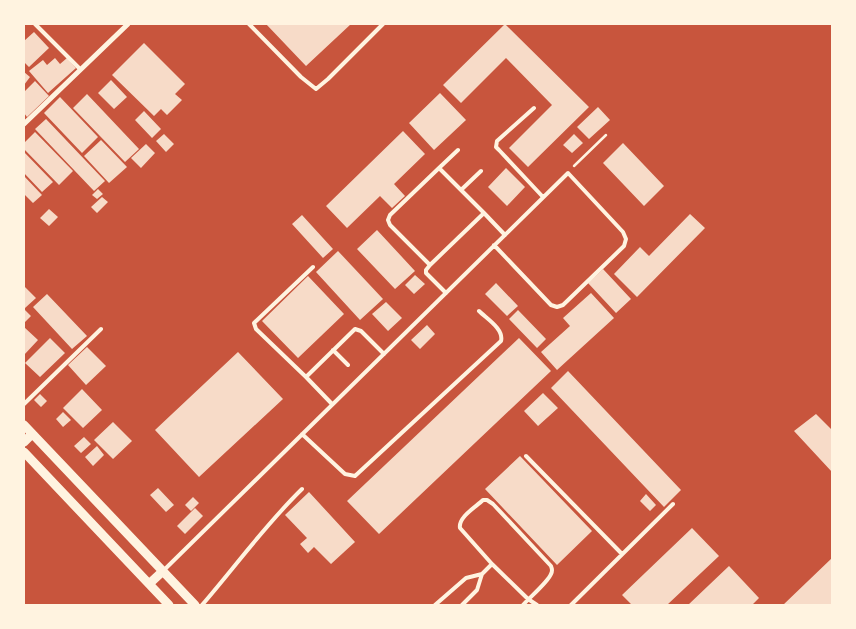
<svg xmlns="http://www.w3.org/2000/svg" width="856" height="629" font-family="Barlow,sans-serif">
<rect width="100%" height="100%" fill="#c8553d"/>
<path fill="#f7dbc8" d="M266,24H351L306,66Z
M505,24L589,107L528,167L509,148L552,105L506,58L461,103L443,85Z
M34,32L49,48L29,67L24,62V41Z
M144,43L185,84L175,94L182,100L167,115L161,109L154,116L112,75Z
M55,58L60,64L67,58L76,68L48,93L29,71L43,60L47,65Z
M24,72L30,77L24,85Z
M111,80L127,97L114,109L98,93Z
M35,81L49,96L27,117L24,113V92Z
M440,93L466,120L434,150L409,123Z
M87,94L139,149L125,162L73,108Z
M60,97L98,137L82,153L44,113Z
M598,107L610,120L589,139L577,127Z
M144,111L161,129L152,138L135,120Z
M46,119L105,181L94,191L35,129Z
M403,131L425,154L394,184L405,196L392,208L380,196L347,228L326,206Z
M35,132L73,171L59,185L24,149V143Z
M164,134L174,144L166,152L156,141Z
M574,134L583,143L572,153L563,145Z
M101,140L127,167L109,183L84,156Z
M623,143L664,186L644,206L603,163Z
M146,144L155,153L141,168L131,158Z
M24,152L53,182L42,192L24,173Z
M506,168L525,187L507,206L488,187Z
M24,176L42,195L33,203L24,194Z
M98,189L103,194L97,199L92,195Z
M102,197L108,202L97,213L91,207Z
M49,209L58,217L49,226L40,218Z
M690,214L705,228L637,297L614,274L640,247L649,256Z
M302,215L333,249L323,258L292,224Z
M377,230L415,271L395,289L357,249Z
M338,251L383,299L360,320L316,272Z
M603,269L631,299L616,313L588,283Z
M415,275L425,284L414,294L405,285Z
M308,276L344,314L298,358L262,321Z
M496,283L518,306L507,316L485,294Z
M24,286L36,298L25,308L24,307Z
M591,293L614,318L557,370L541,352L570,326L563,318Z
M47,294L87,336L72,349L33,307Z
M386,302L402,318L388,331L372,314Z
M24,309L31,316L24,323Z
M518,310L546,339L537,348L509,319Z
M427,325L435,334L420,349L411,340Z
M24,327L38,340L24,355Z
M50,338L65,353L40,377L25,363Z
M519,338L551,371L379,534L347,501Z
M87,347L106,366L86,385L68,365Z
M238,352L283,399L199,477L155,430Z
M568,371L681,490L664,507L551,388Z
M82,389L102,410L83,428L63,408Z
M543,393L558,408L538,426L524,411Z
M40,394L47,401L41,407L34,400Z
M63,412L71,420L63,427L56,419Z
M816,414L832,430V472L794,431Z
M113,422L132,441L113,459L94,440Z
M84,437L91,444L81,453L74,446Z
M97,446L104,455L93,466L85,457Z
M520,456L592,531L557,565L485,489Z
M158,488L174,505L166,512L150,495Z
M309,492L355,542L331,564L314,547L308,553L300,544L307,538L285,515Z
M646,494L656,505L650,511L640,501Z
M193,497L199,503L191,511L185,505Z
M195,508L203,516L185,534L177,526Z
M692,528L719,556L667,605H632L622,595Z
M832,558V605H783Z
M729,566L759,598L752,605H688Z"/>
<g fill="none" stroke-linecap="round" stroke-linejoin="round">
<path stroke="#fff3e0" stroke-width="2.5" d="M574,166L606,135"/>
<path stroke="#fff3e0" stroke-width="4" d="M35,24L80,69
M249,24L301,77L316,89L328,79L383,24
M534,108L497,141L496,147L499,150L543,197
M439,168L458,150
M461,190L481,171
M430,265L390,225L388,220L390,215L439,168L484,213
M446,293L426,273V270L430,265L484,213L505,235
M333,350L348,365
M306,377L256,329L254,323L313,267
M24,404L101,329
M332,404L306,377L355,329L361,331L384,354
M302,434L345,474L355,476L501,341C504,329 487,319 479,311
M526,456L622,554
M163,571L568,173L623,232L626,239L624,246L563,305L557,307L551,305L494,245
M202,605C235,567 265,525 302,489
M435,605L466,578L482,574
M462,605L477,590L482,574L492,564
M523,605C530,597 548,582 551,574C553,570 552,570 551,566L493,504L487,500H483C476,507 458,517 460,528L492,564L528,599L537,605
M571,605L673,504"/>
<path stroke="#fff3e0" stroke-width="5" d="M24,124L128,24"/>
<path stroke="#fff3e0" stroke-width="9" d="M24,425L195,605
M24,442L32,434
M24,452L169,605
M149,584L163,571"/>
</g>
<rect width="856" height="629" fill="none" stroke="#fff3e0" stroke-width="50"/>
</svg>
